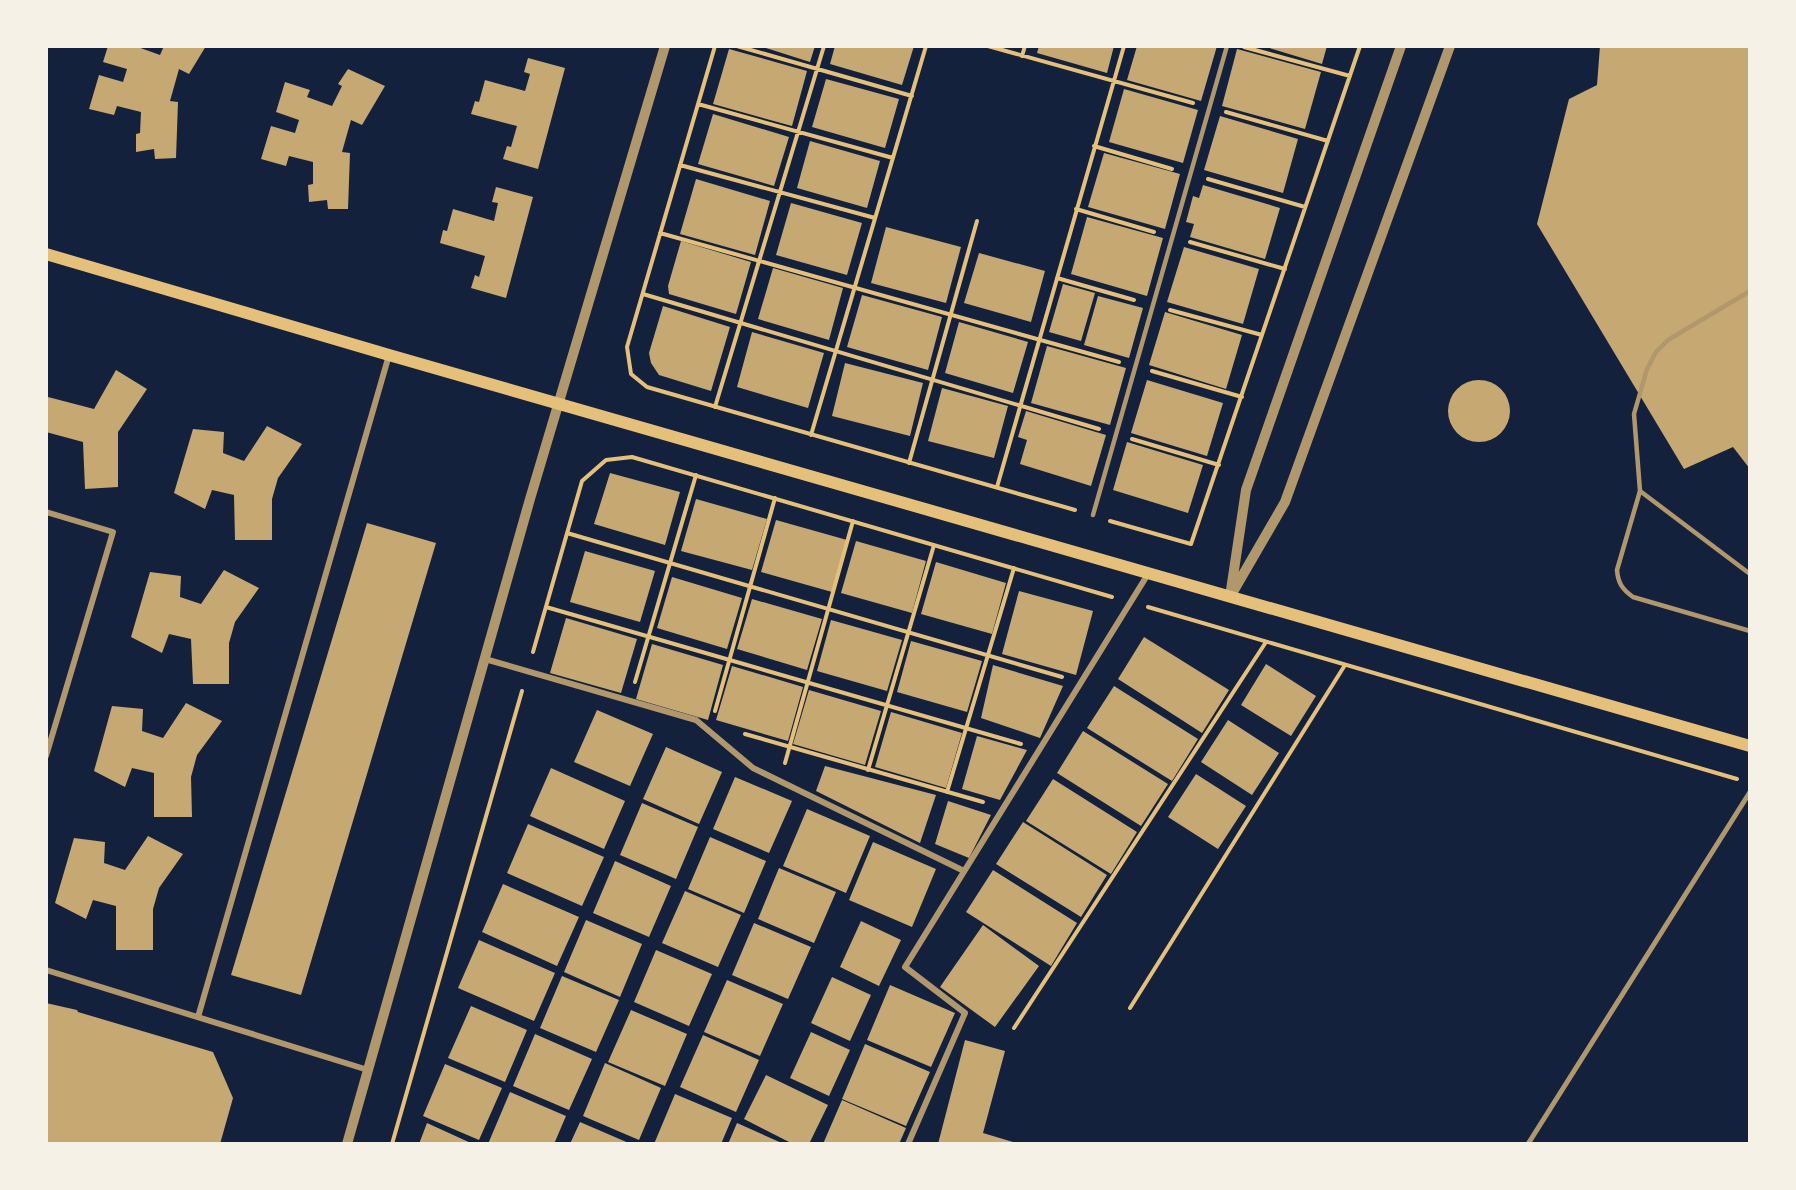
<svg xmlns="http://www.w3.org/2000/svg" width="1796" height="1190" font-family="'IBM Plex Sans',sans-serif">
<rect width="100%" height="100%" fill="#14213d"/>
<path fill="#c6a872" d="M108,46H135L160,55L164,46H206L189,74L179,69L170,101L178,102L176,158L155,159L154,149L136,152V134L140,133L141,112L117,106L114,115L89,109L99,75L123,82L127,69L103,62Z
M760,46H815L810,62Z
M835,46H914L902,85L830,64Z
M1039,46H1114L1107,73L1037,53Z
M1137,46H1217L1201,101L1127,80Z
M1263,46H1327L1322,64Z
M1600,46H1750V469L1733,447L1684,469L1537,224L1569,99L1597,85Z
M729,49L807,71L792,126L713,104Z
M1237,49L1321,72L1305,129L1222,106Z
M528,58L565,68L538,169L503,159L507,146L511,147L517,126L471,114L475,101L479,102L485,80L525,91L530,74L524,72Z
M348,69L385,86L362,125L351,120L342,152L350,153L348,209H328L327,200L309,202L308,185L313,184V162L289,156L286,166L261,159L271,126L295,133L299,120L276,112L285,82L310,90L307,97L332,106L342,86L338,84Z
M826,79L899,99L885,148L812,127Z
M1124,89L1198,110L1183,163L1109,142Z
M713,114L789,137L774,186L698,164Z
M1220,116L1298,139L1283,193L1204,170Z
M810,141L880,161L867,208L797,188Z
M1104,153L1180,174L1165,229L1088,207Z
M696,179L770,201L755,255L680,234Z
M1203,185L1280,208L1265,259L1190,237L1194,224L1186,222L1193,196L1199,198Z
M496,187L533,197L506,298L471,288L475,275L479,277L485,256L440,243L443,230L447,231L453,209L494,221L498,203L492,202Z
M791,203L862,223L847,275L776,255Z
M1087,217L1163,238L1147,296L1071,274Z
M886,227L961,247L946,303L871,283Z
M681,241L751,262L736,314L669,294L668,286Z
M1184,247L1259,269L1243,324L1167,302Z
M979,253L1045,271L1031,322L964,303Z
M773,268L843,288L829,340L758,319Z
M1063,284L1095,293L1081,341L1049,332Z
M862,295L942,317L928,370L847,347Z
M1098,296L1143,308L1129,358L1084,345Z
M663,306L730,327L711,391L659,375L651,363L649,353Z
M1165,312L1242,335L1226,389L1149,365Z
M959,322L1028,342L1013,393L945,373Z
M752,332L824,353L808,408L737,387Z
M1047,346L1126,368L1110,425L1031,403Z
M845,363L923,383L910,436L832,416Z
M116,370L147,389L118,432V487L85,489L83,442L46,432V404L48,397L94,409Z
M1147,380L1223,403L1207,456L1131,433Z
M1448 411a31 31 0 1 1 62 0a31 31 0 1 1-62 0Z
M942,388L1008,406L994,458L928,441Z
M1026,411L1106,435L1091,486L1020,464L1027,440L1018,437Z
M267,426L302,444L278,478L272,499V540H235L234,495L212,490L205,509L174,493L193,429L224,432L223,453L244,461Z
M1127,442L1203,465L1188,513L1113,490Z
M610,473L680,492L665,545L594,524Z
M696,499L767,519L752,570L681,551Z
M776,520L847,540L832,592L761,572Z
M367,523L436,543L301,995L231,975Z
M856,541L926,561L912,613L841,593Z
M585,551L655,571L640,622L570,602Z
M936,562L1006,583L992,634L921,614Z
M224,570L259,588L235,622L229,643V684H193L191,639L169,634L162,653L131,637L150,572L181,576L180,597L201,604Z
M672,577L742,598L727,649L657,628Z
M1019,591L1093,611L1076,675L1002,654Z
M752,599L822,619L807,670L737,649Z
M566,618L637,639L621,693L550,673Z
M831,620L902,640L887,691L817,671Z
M1144,637L1229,690L1202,733L1118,679Z
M911,641L982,661L967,712L897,692Z
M652,644L723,665L708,720L636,699Z
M1266,664L1316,696L1291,736L1241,705Z
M993,665L1063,686L1040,738L981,718Z
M732,666L803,687L788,741L716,720Z
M1114,686L1198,739L1172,781L1087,728Z
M809,690L881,711L865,765L793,744Z
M186,703L222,721L197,755L191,777L192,817H154V773L132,768L125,787L94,771L112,706L143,709L142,731L163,738Z
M597,710L653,734L630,786L574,762Z
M891,712L962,733L946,788L875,767Z
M1228,720L1279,753L1252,795L1201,762Z
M1083,731L1168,784L1141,826L1057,773Z
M977,736L1027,750L1000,800L962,789Z
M666,747L722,772L699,824L643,799Z
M825,766L936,795L920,843L816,791Z
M551,768L625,801L604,849L530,816Z
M1196,774L1246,806L1218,849L1168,817Z
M735,777L792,801L769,853L713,829Z
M1053,779L1137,832L1111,874L1026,821Z
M948,801L991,815L969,858L935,844Z
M642,803L698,827L676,879L620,855Z
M807,809L870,836L846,893L783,866Z
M1023,822L1107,875L1081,917L996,864Z
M528,824L604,857L582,906L507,873Z
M148,836L183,854L159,888L153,909V950H116V906L93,900L86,919L55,903L74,838L105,842L104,863L125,870Z
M710,837L766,861L744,913L688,889Z
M873,842L936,869L912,927L849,900Z
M615,861L671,886L649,937L593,913Z
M779,868L836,892L814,943L758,919Z
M993,870L1077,923L1051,966L966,912Z
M503,884L579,917L557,966L482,932Z
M685,891L741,915L718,967L662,943Z
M586,920L642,944L620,997L564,972Z
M861,921L901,940L879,986L840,967Z
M754,923L811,947L788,999L732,975Z
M983,925L1039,966L995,1027L940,987Z
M479,940L555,973L534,1021L458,988Z
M656,950L712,974L689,1026L634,1002Z
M562,976L619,1000L596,1052L540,1028Z
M832,977L871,995L850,1041L811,1023Z
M727,980L783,1004L760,1056L704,1032Z
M890,985L955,1013L931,1067L867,1040Z
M46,1003L77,1010L78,1012L213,1052L233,1098L220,1144H46Z
M471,1006L527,1030L505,1082L448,1058Z
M631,1010L687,1034L665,1086L608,1062Z
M811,1032L850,1050L829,1096L790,1078Z
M535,1034L592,1059L569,1110L513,1086Z
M703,1035L759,1060L736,1112L680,1087Z
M965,1040L1005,1051L983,1133L1020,1144H938Z
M865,1044L930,1072L906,1126L842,1099Z
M605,1063L661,1088L639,1140L583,1116Z
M445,1064L502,1088L479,1140L423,1116Z
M766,1075L828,1105L809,1144H793L744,1119Z
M510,1092L566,1116L554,1144H488Z
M675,1094L732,1118L721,1144H654Z
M842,1100L906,1128L899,1144H823Z
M580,1122L631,1144H570Z
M427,1123L473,1144H419Z
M737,1123L784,1144H728Z"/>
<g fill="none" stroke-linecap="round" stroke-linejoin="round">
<path stroke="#e5c07b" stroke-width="4" d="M715,46L627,347L631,374L647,387L1075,510
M737,46L912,96
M988,46L1193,103
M1244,47L1350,76
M1022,56L1025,46
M698,104L893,158
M1226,112L1328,141
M1094,146L1172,169
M680,165L875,218
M1208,179L1305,207
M1076,209L1154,232
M660,233L1119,362
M1190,242L1285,269
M1057,278L1134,300
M643,294L1099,429
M1170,310L1262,335
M1152,371L1242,397
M715,407L824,46
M811,435L926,46
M1132,439L1219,465
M909,463L977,221
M997,487L1124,46
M1110,521L1191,544L1360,46
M567,533L1062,677
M546,607L1021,744
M1148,607L1737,779
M533,652L582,481L606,460L632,457L1112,597
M635,682L696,475
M715,711L775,498
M745,734L983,802
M785,763L853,521
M868,770L934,545
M947,792L1014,568
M1130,1008L1345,665
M1014,1028L1266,642
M392,1144L522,691"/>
<path stroke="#b1986c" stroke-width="4.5" d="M1750,291L1668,340L1656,352L1647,369L1634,414L1640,491L1617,570C1618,583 1622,589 1633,597L1750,631
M1640,491L1750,574
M1093,515L1227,46"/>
<path stroke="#b1986c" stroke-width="5" d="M1528,1144L1750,792"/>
<path stroke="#b1986c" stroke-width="6" d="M46,512L113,532L46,756
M485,659L696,720L753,768L964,871
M46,970L368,1070
M198,1017L389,355
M908,1144L965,1013L905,967L1148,574"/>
<path stroke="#b1986c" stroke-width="10" d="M1231,590L1246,490L1401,46
M1230,597L1285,502L1450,46
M347,1144L530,499L665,46"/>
<path stroke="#e5c07b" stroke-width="12" d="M46,254L389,355L1750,746"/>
</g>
<rect width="1796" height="1190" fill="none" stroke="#f6f1e7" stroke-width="96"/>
</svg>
